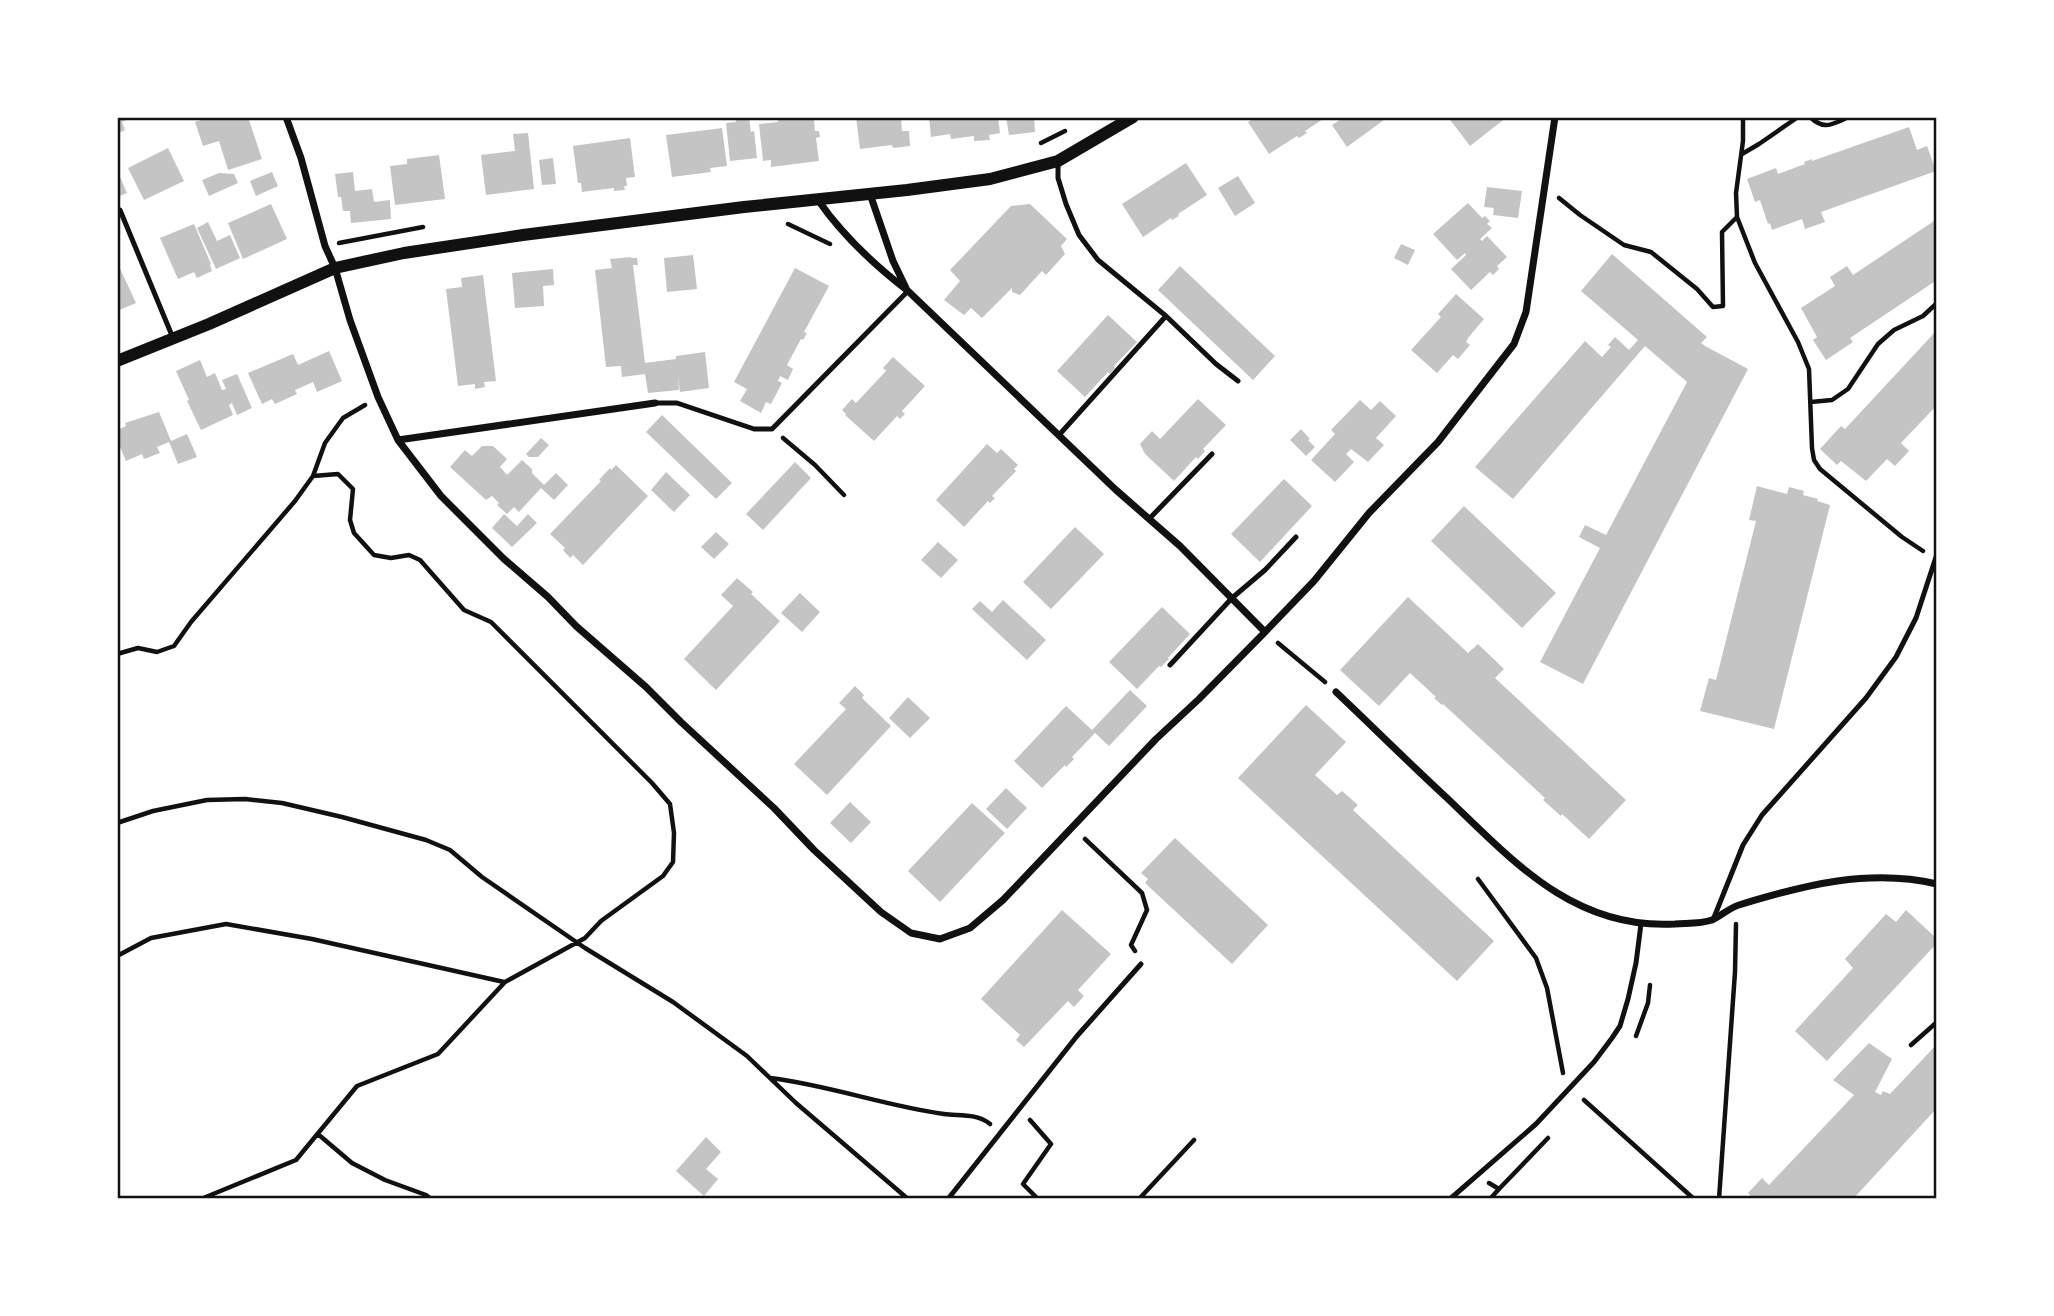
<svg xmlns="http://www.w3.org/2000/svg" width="2054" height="1316" font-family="Barlow,sans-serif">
<rect width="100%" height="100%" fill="#fff"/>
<path fill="#c4c4c4" d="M117,117H133L122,122L125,130L117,134Z
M211,117H248L262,159L228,170L219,141L203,146L195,122Z
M735,117H749L751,132L754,131L757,158L730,161L726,123L736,122Z
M777,117H817L818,120H814L815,131H819L820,137L816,138L819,161L771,167V160L763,161L759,124L778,122Z
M856,117H901L902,131H909L910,146L893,148L892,145L860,149Z
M929,117H998L1000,133L989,135L990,140L974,141V136L951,139L950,134L931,137Z
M1006,117H1034L1035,132L1009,135Z
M1255,117H1326L1305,131L1307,133L1299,138L1297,136L1269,154L1248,122Z
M1344,117H1388L1347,147L1332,125Z
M1448,117H1507L1470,146Z
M1909,127L1917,150L1927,146L1936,171L1821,212L1825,222L1805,229L1802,219L1772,230L1770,223L1768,224L1760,200L1755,202L1747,179L1776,168L1778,174L1805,164L1804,162L1812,159V161Z
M722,128L727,166L710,168L711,172L672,177L666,135Z
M528,133L534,189L486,195L481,155L515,151L513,134Z
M630,138L635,177L626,178L627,186H624L625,190L614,191V188L582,192L581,183H578L573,146Z
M168,148L184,181L144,200L128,168Z
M439,155L445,199L395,205L390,166L407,164V159Z
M553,158L556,184L542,185L539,160Z
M1186,163L1207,195L1178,214L1179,216L1172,220L1171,218L1143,237L1122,204Z
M117,170L127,193L117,197Z
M272,172L278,186L256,196L250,181Z
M353,172L355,191L372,189L374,202L390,200L391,219L351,223L350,211H343L341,197H338L335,174Z
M219,173L234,174L238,183L209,196L202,180Z
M1238,176L1255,203L1235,216L1218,188Z
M1487,187L1522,191L1518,218L1493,215L1494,208L1484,207Z
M1468,203L1482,218L1485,216L1490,221L1487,224L1492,228L1480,239L1482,241L1487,236L1507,257L1497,266L1499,269L1493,275L1490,272L1471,290L1451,269L1466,255L1465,253L1457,260L1433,234Z
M271,204L287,239L243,259L228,223Z
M1030,204L1067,239L1061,246L1065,254L1046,275L1042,271L1020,295L1012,292V288L982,318L971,308L964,315L944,300L960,281L950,270L1011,206Z
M1937,219V280L1850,338L1853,342L1826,360L1813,340L1817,337L1801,308L1835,286L1830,277L1847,266L1853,275Z
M208,222L217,241L230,235L240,258L216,269L197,228Z
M194,224L211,264L210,265L212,271L197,278L194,272L178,279L160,238Z
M1401,244L1415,250L1408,265L1394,258Z
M1612,254L1707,337L1701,343L1705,346L1748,369L1583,684L1540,662L1600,548L1579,537L1585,525L1606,535L1687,382L1645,346L1513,499L1475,467L1585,341L1602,357L1611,347L1608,345L1615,337L1629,350L1638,340L1581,291Z
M693,255L697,289L667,292L664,258Z
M631,257V258H637L638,265H633L645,363L676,359V356L705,352L709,388L680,392L678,376L679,390L648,393L645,374L622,377L621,366L606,367L595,270L612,268L610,259Z
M117,262L136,303L117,311Z
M1180,266L1275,356L1253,380L1158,290Z
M795,268L829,286L804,332L807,333L803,340L801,339L787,365L793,369L788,380L780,376L778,381L782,383L771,404L766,402L761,413L740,401L747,389L734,382Z
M553,269L554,285L543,286L544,306L515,308L512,273Z
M483,275L496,381L484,382L485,387L475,389V384L458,386L446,289L462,287L461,278Z
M1456,294L1484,319L1468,338L1466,342L1470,345L1458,359L1453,355L1437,373L1411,350L1441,317L1438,314Z
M1108,315L1137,342L1114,366L1115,368L1110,374L1108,372L1085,397L1057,371Z
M1937,330V405L1901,443L1909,451L1895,466L1887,459L1866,481L1841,461L1837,465L1820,449L1841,426L1845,429Z
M329,351L342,381L317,392L313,382L295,390L297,394L275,404L272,399L262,404L248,373L293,354L298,365Z
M893,357L925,386L902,411L905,414L900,419L897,416L874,441L845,415L846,414L842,410L852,399L856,403L886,371L883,368Z
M200,360L207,377L215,373L222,390L226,389L222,380L237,374L252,408L237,415L232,403L229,405L233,415L201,430L187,401L189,400L176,371Z
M1198,399L1226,425L1203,449L1205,451L1198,459L1196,457L1174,481L1145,454L1140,444L1152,431L1160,439Z
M1360,400L1371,410L1380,401L1396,416L1376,438L1384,445L1368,462L1351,449L1346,454L1354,462L1335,482L1311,460L1335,434L1331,430Z
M159,412L171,441L187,434L197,457L178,464L169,442L157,447L160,453L144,459L142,454L126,461L117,440V430L126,426L125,423Z
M662,415L732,483L716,499L646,432Z
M1301,429L1310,439L1308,440L1315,447L1306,456L1290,440Z
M541,438L549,445L538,457H529L526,454Z
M987,444L997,453L1001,449L1018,465L1014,469L1016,471L992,496L995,498L990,503L988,501L964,527L936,500Z
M482,446H493L507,459L500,467L507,475L522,460L532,469V473L544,485L556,473L568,485L554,500L541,488L519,512L514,507L507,514L497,505L499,503L492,496L486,500L450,467L465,450L472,456Z
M795,462L811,478L763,530L746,514Z
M616,465L648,496L583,565L573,555L570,558L563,550L565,548L550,534L601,481L599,480L610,468L611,470Z
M666,472L690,495L674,512L651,490Z
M1284,479L1312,506L1260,562L1231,534Z
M1757,486L1787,494L1789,487L1804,491L1803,495L1818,499L1817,501L1830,505L1774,729L1700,711L1709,678L1716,680L1756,521L1749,520Z
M1464,506L1556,593L1522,628L1431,541Z
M504,514L517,526L528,514L537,523L512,547L492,528Z
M1075,527L1104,554L1051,609L1023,582Z
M716,532L729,544L714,559L701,547Z
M938,542L958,560L941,578L921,560Z
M737,578L753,592L751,594L780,621L716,690L684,659L733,606L721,595Z
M800,593L820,612L802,632L781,613Z
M1408,597L1468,653L1478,644L1504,669L1495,678L1626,800L1589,839L1562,814L1561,816L1543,800L1545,798L1443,704L1442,705L1434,698L1436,697L1410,673L1379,706L1340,670Z
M1003,600L1046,640L1027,660L972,609L980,601L992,612Z
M1162,607L1190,634L1168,658L1169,659L1161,667L1159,666L1137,689L1109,662Z
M855,686L864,695L862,698L891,726L827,795L794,764L846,709L839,703Z
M1130,690L1147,706L1109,746L1095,733L1072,757L1074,759L1066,767L1065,765L1042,788L1014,761L1066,706L1092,730Z
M908,697L930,718L910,738L889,718Z
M1306,705L1346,742L1315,775L1337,795L1342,791L1358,805L1353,810L1494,941L1457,981L1238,778Z
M1006,788L1027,808L1007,829L986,809Z
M850,802L871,822L851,843L830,823Z
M972,803L1005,833L940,902L908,871Z
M1175,838L1268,925L1232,964L1145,883L1148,879L1141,873Z
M1062,910L1111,954L1078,990L1084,996L1074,1007L1068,1001L1024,1047L1016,1040L1020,1035L981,999Z
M1906,910L1937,939V943L1827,1061L1795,1031L1853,968L1845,959L1886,914L1896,922Z
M1869,1043L1892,1059L1875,1092L1881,1095L1883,1091L1890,1094L1937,1044V1108L1853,1199H1754L1748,1193L1762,1178L1769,1185L1854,1095L1833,1080Z
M706,1137L721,1152L706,1169L718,1179L704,1196L676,1171Z"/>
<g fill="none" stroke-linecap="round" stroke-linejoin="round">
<path stroke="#111" stroke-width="4.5" d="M1743,117V141L1736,193L1737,217L1755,263L1798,342L1809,369L1812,448L1814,460L1820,469L1902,537L1923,551
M1810,117C1825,131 1832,124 1849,117
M1041,143L1065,131
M1742,154L1759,144L1798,117
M1559,198L1580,215L1624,245L1651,252L1697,289L1713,307L1723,306L1722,232L1737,217
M788,224L830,244
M339,243L423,227
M1811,402L1832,400L1848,389L1878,344L1894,330L1923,316L1937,303
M783,438L815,465L844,495
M1278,643L1325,682
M117,654L138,648L157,652L174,646L191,622L295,501L313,476L325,443L343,418L365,405
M117,823L153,811L207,800L245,799L282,803L342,817L426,840L450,850L482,877L585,948L673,1002L747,1056L796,1103L908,1199
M1085,839L1142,893L1147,910L1131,945L1135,951
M1478,879L1536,958L1547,988L1563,1073
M117,956L151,938L226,924L312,939L504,982
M1636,1036L1648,1003L1650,985
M1911,1045L1937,1022
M770,1078C829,1085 885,1106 944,1114C959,1116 977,1113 990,1124
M1584,1100L1694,1199
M1030,1120L1051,1144L1023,1184L1038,1199
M319,1135L352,1163L385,1180L426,1195L431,1199
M1489,1183L1499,1189L1490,1199
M1499,1189L1548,1138
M201,1199L296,1160L357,1086L438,1054L505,982L585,938L601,921L663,876L673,862L674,833L670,804L652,783L491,622L464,610L420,560L409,555L391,558L374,555L354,533L350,520L353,489L338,474L313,476
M1139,1199L1194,1140
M1719,1199L1735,972L1736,924"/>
<path stroke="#111" stroke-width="5" d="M1058,161V178L1066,204L1079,235L1098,260L1166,316L1216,364L1238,381
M120,210L173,338
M655,403H677L754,429H772L908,291
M1059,435L1166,316
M1149,519L1212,454
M1170,665L1232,598L1265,570L1296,537
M1713,920L1743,845L1762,815L1866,698L1896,657L1916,618L1937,554
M948,1199L1077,1036L1141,964
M1450,1199L1536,1124L1594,1062L1612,1038L1620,1026L1628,999L1636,963L1641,924"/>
<path stroke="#111" stroke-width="7" d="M286,117L301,158L325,246L335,268L350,320L378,397L398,440L441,496L504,559L548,597L576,626L646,687L681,722L774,808L814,850L881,912L911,933L940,939L970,928L1003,900L1156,739L1199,699L1265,632L1314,581L1369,513L1438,442L1514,344L1526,312L1555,117
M870,194L893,261L906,288
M818,200C843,236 873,264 908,291L1116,490L1180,546L1265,632
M398,440L655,403
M1336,692C1373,727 1409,763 1447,798C1513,861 1574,930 1675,924C1687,923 1700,924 1712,920C1721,916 1729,908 1739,905C1804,885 1870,868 1937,884"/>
<path stroke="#111" stroke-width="12" d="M117,361L209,324L335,268L404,253L523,235L744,207L907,190L990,179L1058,161L1133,117"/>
</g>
<rect width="2054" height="1316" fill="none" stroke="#ffffff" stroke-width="238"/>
<rect x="119" y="119" width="1816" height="1078" fill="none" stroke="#111" stroke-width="2.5"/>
</svg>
